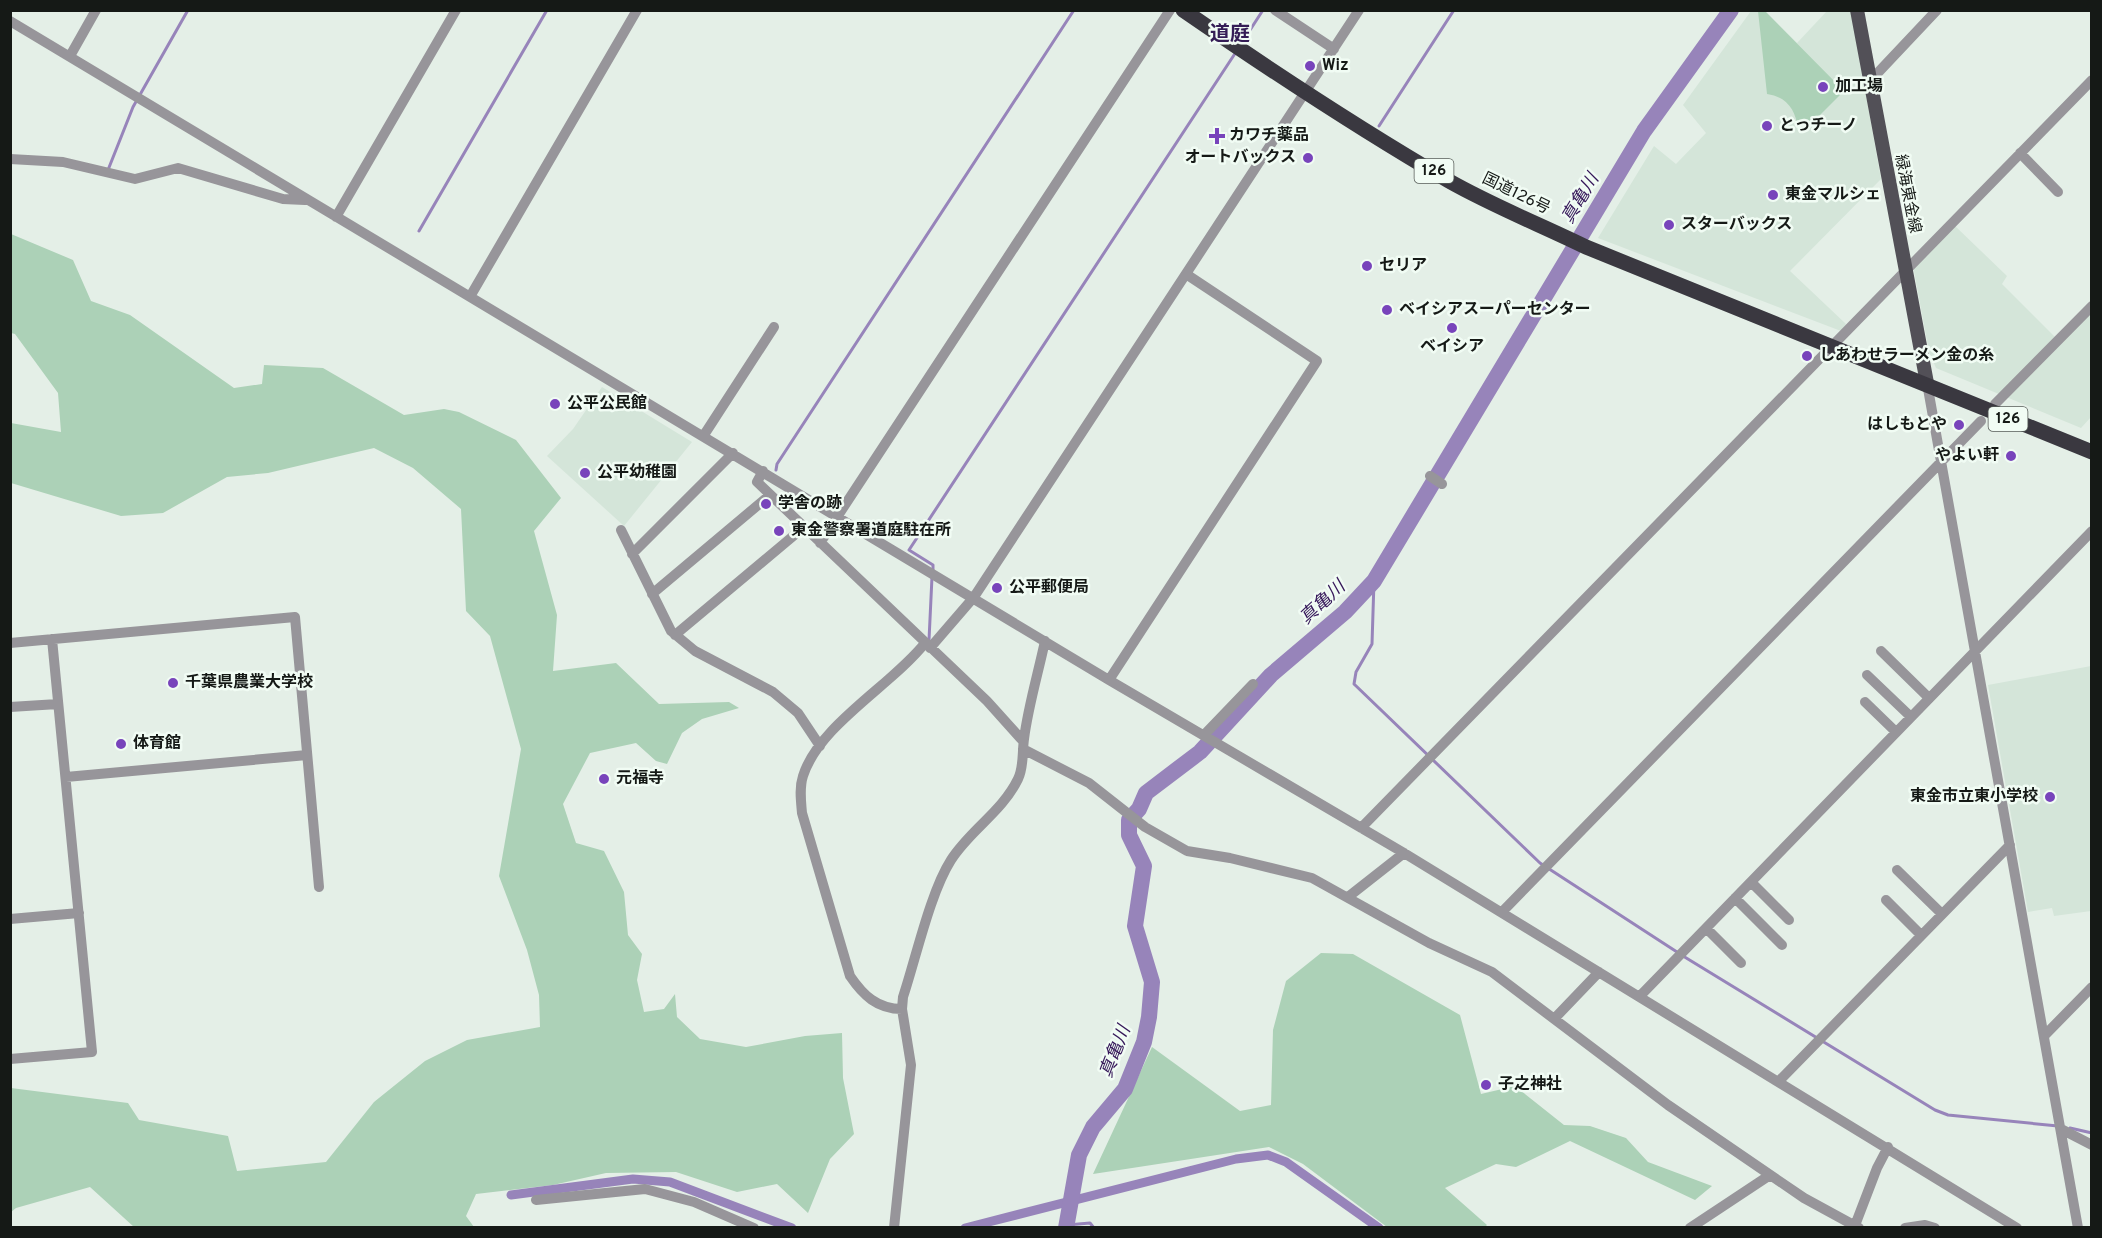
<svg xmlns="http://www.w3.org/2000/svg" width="2102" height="1238" font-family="Overpass,'Noto Sans JP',sans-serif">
<rect width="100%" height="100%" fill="#e4efe7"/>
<path fill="#d4e5d9" d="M1751,11H1765L1797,43L1827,11H1851L1881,179L1790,271L1846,324L1841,331L1598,238L1654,146L1676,164L1706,133L1683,105Z
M1954,225L2007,276L2002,284L2060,342L2091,310V417L2081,428L1936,368L1929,352L1913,266Z
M602,387L692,442L624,526L547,456L573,429Z
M2091,666V911L2054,916L2052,908L2028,912L1988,685Z"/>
<path fill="#acd1b7" d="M1758,11H1765L1844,91L1810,125L1798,130C1796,110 1787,97 1767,94Z
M11,234L73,260L91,301L130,315L234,388L262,384L264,365L323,368L404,415L444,409L459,412L516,440L561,498L534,531L557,615L553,671L616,663L659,704L729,702L739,708L702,719L682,733L667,764L656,761L636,743L590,753L563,804L576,843L604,851L624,892L628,935L642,954L637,980L644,1012L664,1009L675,994L677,1017L700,1039L746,1047L805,1036L842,1033L843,1078L854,1134L830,1159L808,1213L777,1184L737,1192L676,1172L606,1173L553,1185L476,1194L466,1216L474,1227H134L90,1187L16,1208L11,1212V1088L128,1103L139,1120L228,1136L237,1171L326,1162L374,1102L425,1061L467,1040L540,1027L539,995L527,950L499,876L521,749L490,636L466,611L461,509L413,468L374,448L268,473L227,477L163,513L121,516L11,483V423L61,432L58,393L15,334L11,333Z
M1321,953L1353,954L1460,1015L1481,1094L1515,1086L1564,1125L1590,1126L1626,1138L1648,1162L1712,1186L1695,1200L1570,1141L1516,1167L1496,1164L1445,1188L1487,1225L1485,1227H1387L1303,1164L1269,1147L1093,1174L1152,1047L1240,1111L1271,1105L1273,1030L1286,981Z"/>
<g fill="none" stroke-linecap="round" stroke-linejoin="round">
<path stroke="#9784ba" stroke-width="3" d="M1241,44L1263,10
M1379,126L1454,10
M108,170L133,107L188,10
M419,231L547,10
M776,470L777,464L1074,10
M933,571V565L909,550L1236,52
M1374,581L1372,644L1356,672L1354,684L1540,863L1677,952
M929,640L932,577
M1683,956L1935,1110L1948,1115L2058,1126
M2070,1128L2092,1133
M1067,1225L1090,1223L1094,1228"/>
<path stroke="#9784ba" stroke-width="9" d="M511,1195L633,1179L670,1182L792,1228
M965,1228L1236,1159L1268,1155L1286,1162L1379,1228"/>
<path stroke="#9784ba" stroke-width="16" d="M1066,1228L1079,1155L1093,1127L1125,1089L1144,1042L1149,1017L1152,982L1135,926L1144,866L1129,835V820L1139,809L1146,793L1200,752L1271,675L1345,612L1374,581L1644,131L1731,10"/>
<path stroke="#97959a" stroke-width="10" d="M1275,10L1334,49
M10,21L1109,680L1404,853L2017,1228
M70,56L96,10
M1871,80L1937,10
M2020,153L2058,192
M10,159L63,162L135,179L178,168L283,199L305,200
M336,217L456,10
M471,295L637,10
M1927,383L2078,1228
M1995,404L2092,306
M704,435L774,327
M763,471L757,482L987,701L1023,741
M1430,476L1442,484
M621,530L671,631L695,651L773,692L798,713L820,746
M820,543L1170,10
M632,554L733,453
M652,594L770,495
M675,635L804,527
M10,643L295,617L319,887
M930,648L974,597L1359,10
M1881,651L1929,698
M1867,675L1911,717
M1109,680L1317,361L1186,274
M1865,702L1896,732
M10,707L58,704
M1204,735L1253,684
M1023,749L1089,783L1145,827L1187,851L1230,858L1312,878L1429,943L1492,972L1668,1105L1804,1198L1859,1228
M66,777L307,755
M1361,828L2092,80
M1897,870L1942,914
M1751,882L1789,920
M1348,897L1404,853
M1735,898L1782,945
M1886,900L1921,935
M1502,912L1981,421
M10,919L79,913
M1706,928L1741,963
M1640,996L2092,531
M902,1009C877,1009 863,995 850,976L802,813C801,801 799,788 803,776C819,725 892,685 925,643
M1554,1019L1599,972
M2044,1036L2092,987
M10,1059L92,1052L52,639
M1780,1080L2010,845
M2061,1129L2092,1145
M536,1200L645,1189L694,1202L754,1228
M894,1228L911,1065L902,1009L903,997C916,958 930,893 951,860C970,830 1002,812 1018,779C1024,767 1022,753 1024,739C1028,707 1038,674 1045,641
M1690,1228L1770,1175
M1854,1228L1877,1168L1888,1147
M1905,1228L1925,1225L1935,1228"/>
<path stroke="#525057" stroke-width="14" d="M1857,10L1927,383"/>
<path stroke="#3a3840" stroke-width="15" d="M1183,10C1270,70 1358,128 1449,181C1493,206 1541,225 1586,247L2092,452"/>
</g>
<g fill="#7844bb" stroke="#f1fcf4" stroke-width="2">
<circle cx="1310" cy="66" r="6"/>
<circle cx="1823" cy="87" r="6"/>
<circle cx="1767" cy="126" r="6"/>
<path d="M1214 127h6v6h6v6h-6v6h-6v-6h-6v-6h6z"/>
<circle cx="1308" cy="158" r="6"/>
<circle cx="1773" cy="195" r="6"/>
<circle cx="1669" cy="225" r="6"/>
<circle cx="1367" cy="266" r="6"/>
<circle cx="1387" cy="310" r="6"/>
<circle cx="1452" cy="328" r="6"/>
<circle cx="1807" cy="356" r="6"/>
<circle cx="555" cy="404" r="6"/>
<circle cx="1959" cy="425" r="6"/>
<circle cx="2011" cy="456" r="6"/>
<circle cx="585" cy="473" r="6"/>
<circle cx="766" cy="504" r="6"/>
<circle cx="779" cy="531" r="6"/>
<circle cx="997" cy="588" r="6"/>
<circle cx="173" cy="683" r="6"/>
<circle cx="121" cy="744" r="6"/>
<circle cx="604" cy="779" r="6"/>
<circle cx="2050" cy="797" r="6"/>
<circle cx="1486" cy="1085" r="6"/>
</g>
<g text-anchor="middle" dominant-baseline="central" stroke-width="5" stroke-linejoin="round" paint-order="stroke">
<g fill="#f1fcf4" stroke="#575d59" stroke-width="1.5">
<rect x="1414.5" y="159" width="39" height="24" rx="4.5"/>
<rect x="1988.5" y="407" width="39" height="24" rx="4.5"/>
</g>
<g font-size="15" font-weight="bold" fill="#151916">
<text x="1434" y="171">126</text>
<text x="2008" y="419">126</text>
</g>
<g font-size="16" font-weight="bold" fill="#151916" stroke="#f1fcf4" text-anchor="start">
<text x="1322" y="66">Wiz</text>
<text x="1835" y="87">加工場</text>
<text x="1779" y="126">とっチーノ</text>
<text x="1229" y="136">カワチ薬品</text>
<text x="1296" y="158" text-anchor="end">オートバックス</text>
<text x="1785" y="195">東金マルシェ</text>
<text x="1681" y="225">スターバックス</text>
<text x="1379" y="266">セリア</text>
<text x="1399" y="310">ベイシアスーパーセンター</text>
<text x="1452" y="347" text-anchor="middle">ベイシア</text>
<text x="1819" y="356">しあわせラーメン金の糸</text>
<text x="567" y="404">公平公民館</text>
<text x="1947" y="425" text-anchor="end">はしもとや</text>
<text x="1999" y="456" text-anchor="end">やよい軒</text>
<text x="597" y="473">公平幼稚園</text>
<text x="778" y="504">学舎の跡</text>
<text x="791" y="531">東金警察署道庭駐在所</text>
<text x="1009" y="588">公平郵便局</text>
<text x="185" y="683">千葉県農業大学校</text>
<text x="133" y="744">体育館</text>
<text x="616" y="779">元福寺</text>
<text x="2038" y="797" text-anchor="end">東金市立東小学校</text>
<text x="1498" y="1085">子之神社</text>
</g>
<g font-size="16" fill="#151916" stroke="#f1fcf4">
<text transform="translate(1516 194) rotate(26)">国道126号</text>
<text transform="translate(1907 194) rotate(79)">緑海東金線</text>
</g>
<g font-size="18" font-style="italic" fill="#351759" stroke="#f1fcf4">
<text transform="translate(1581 199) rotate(-59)">真亀川</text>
<text transform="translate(1323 603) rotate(-43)">真亀川</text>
<text transform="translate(1116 1052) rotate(-69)">真亀川</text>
</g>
<g font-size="20" font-weight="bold" fill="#351d56" stroke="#f1fcf4">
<text x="1230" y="35">道庭</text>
</g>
</g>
<rect width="2102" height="1238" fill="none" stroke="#151916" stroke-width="24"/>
</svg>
